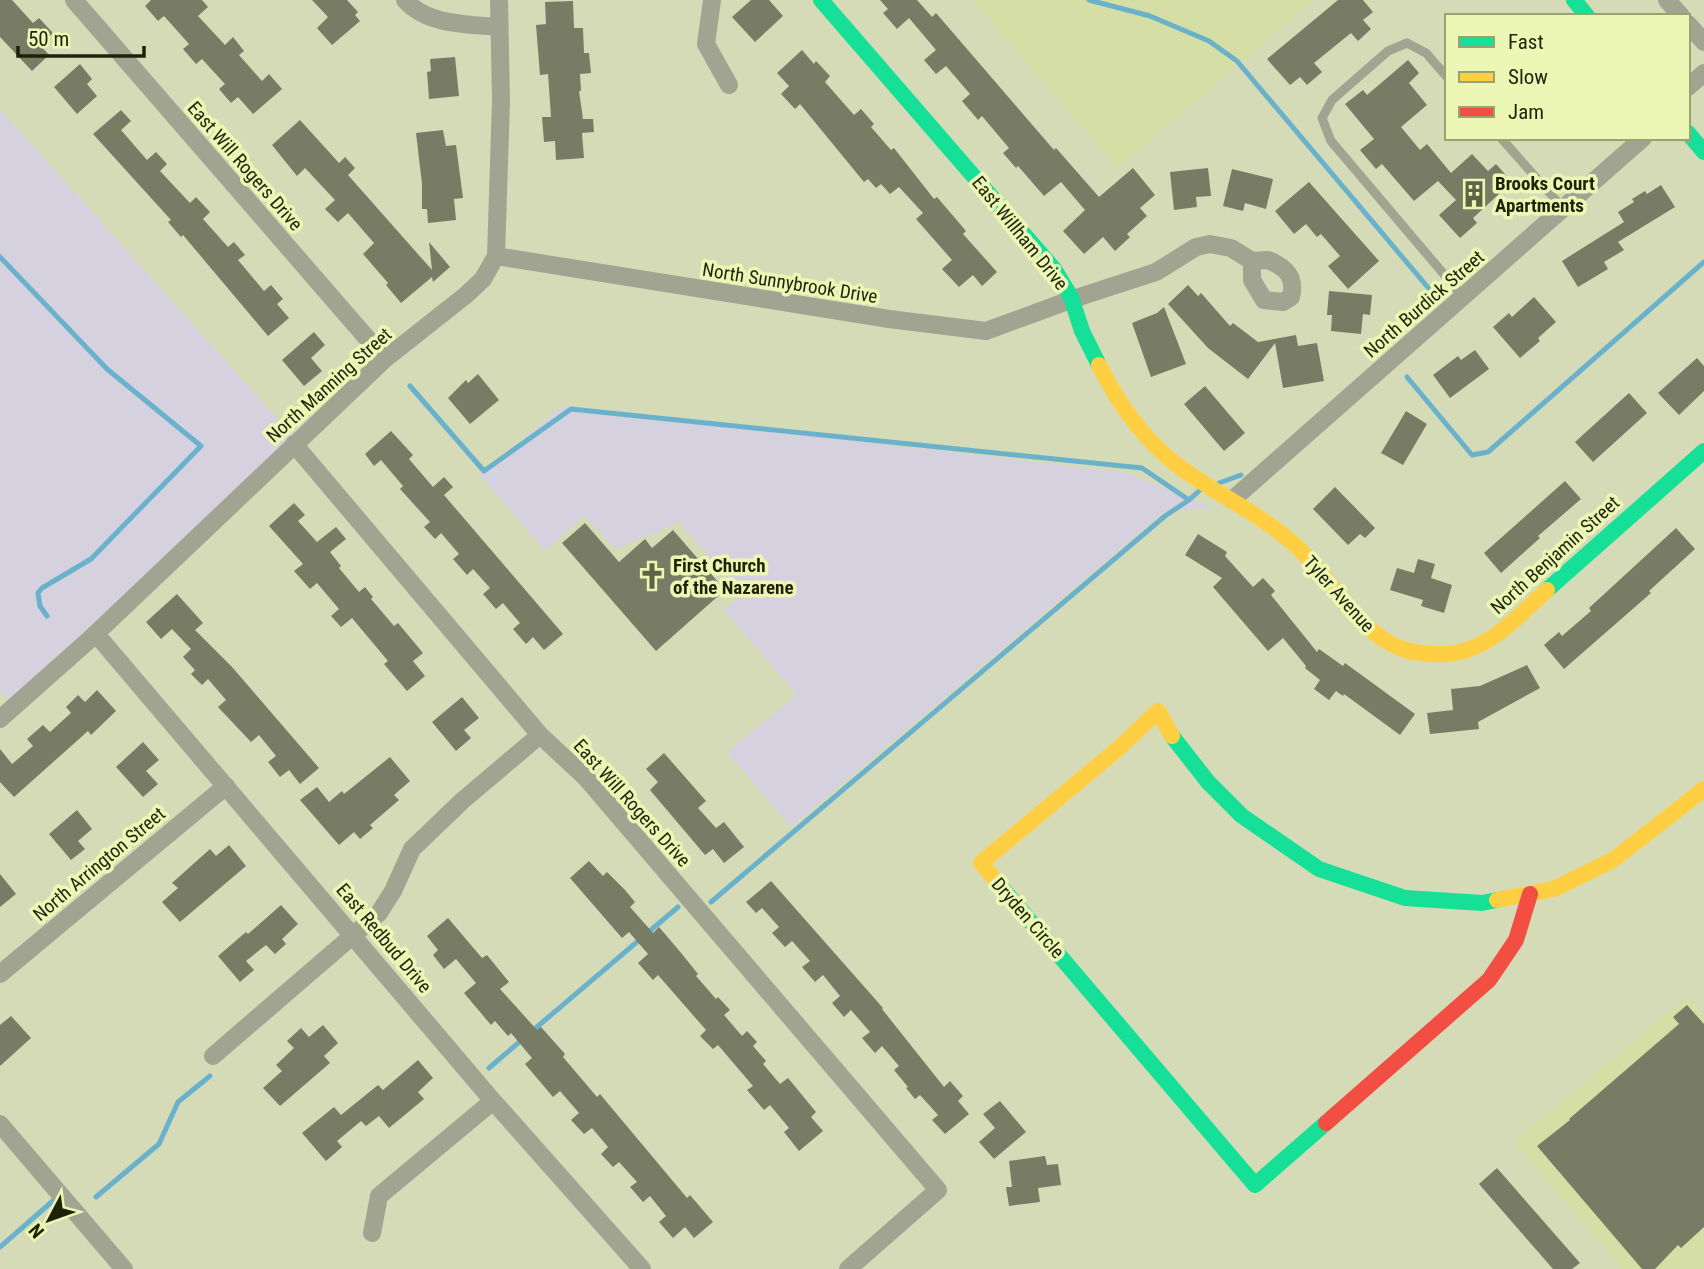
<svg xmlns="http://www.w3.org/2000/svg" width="1704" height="1269" font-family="'Roboto Condensed',sans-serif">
<rect width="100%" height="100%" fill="#d5dbb7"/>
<path fill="#d4dea5" d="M972,0H1313L1118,168Z
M1688,996L1704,1014V1269H1622L1514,1141Z"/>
<path fill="#d6d1de" d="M0,109L297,441L8,700L0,691Z
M563,406L1127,473L1215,508L1165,511L791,827L727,752L797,695L724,610L743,595L679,522L616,549L584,516L545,551L479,474Z"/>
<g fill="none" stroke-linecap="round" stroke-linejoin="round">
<path stroke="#6ab2cc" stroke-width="5" d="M1089,0L1150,16L1209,41L1237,61L1436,297
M0,257L107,369L201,446L91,559L42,588L38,593L40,606L47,616
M1407,377L1472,455L1488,452L1704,262
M410,386L484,471L571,409L1142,468L1189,500L1200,490
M1219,483L1241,475
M711,902L1165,516L1189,500
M531,1032L678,907
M489,1068L524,1038
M96,1197L159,1144L178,1102L210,1076
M0,1247L55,1199"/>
</g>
<path fill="#797c64" d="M0,0H12L33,23L39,18L53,33L40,45L49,55L32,71L0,37Z
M151,0H202L208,7L198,16L225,45L233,37L244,51L239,55L262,81L269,74L282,89L253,114L238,97L231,103L219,89L225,84L202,59L196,64L183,49L189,44L164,16L158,21L145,6Z
M312,0H347L358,12L355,15L360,21L332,45L317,28L328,17Z
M751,0H769L783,16L755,42L732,17Z
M880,0H917L932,17L936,13L1054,150L1056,148L1099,197L1133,168L1155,195L1140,208L1147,216L1127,234L1130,237L1115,251L1103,237L1084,254L1063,231L1085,210L1061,182L1044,196L1018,166L1016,168L1003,153L1009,148L982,116L978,120L962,101L970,94L946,66L936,74L924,60L936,50L909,18L897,29L883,13L888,9Z
M1338,0H1363L1373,12L1363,20L1371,29L1358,41L1351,33L1314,63L1322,72L1307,85L1300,77L1290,85L1267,59Z
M573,1L574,28H583L584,53H589L591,73L580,74L581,91H579L583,119H593L594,132L582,133L584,158L556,160L555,141L544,142L542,117H551L548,74L540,75L536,25L546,24L545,2Z
M802,50L814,64L816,61L830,76L825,82L854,115L861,109L874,124L871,127L891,150L894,148L934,199L937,197L966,231L963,234L997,272L982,286L973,275L959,287L942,269L952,260L916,219L923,213L899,187L890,194L881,184L876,188L868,179L864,182L800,104L795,109L781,94L789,86L777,73Z
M455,57L459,96L429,99L427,72L431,71L430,59Z
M1408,60L1419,73L1409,83L1427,105L1401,127L1420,150L1427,144L1451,173L1472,154L1488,171L1496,164L1512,182L1473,218L1477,223L1460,238L1439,215L1456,200L1438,181L1414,201L1382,164L1376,169L1360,150L1374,139L1345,104L1363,90L1367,95Z
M80,64L92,79L87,84L97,96L77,114L54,87Z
M121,110L131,121L121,130L147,160L156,152L167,164L160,171L190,203L196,197L210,212L203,219L228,247L234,242L245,255L238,260L264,291L271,285L283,299L277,304L289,318L268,336L183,235L181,237L168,222L171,220L93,134Z
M300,120L339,163L345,157L355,168L348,175L432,270L429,242L450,267L433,282L432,277L401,303L386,285L388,283L363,254L374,243L348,213L338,222L325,209L335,200L305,168L297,176L272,145Z
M443,130L446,146L456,145L463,198L454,199L456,220L428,223L427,209H422V184L416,133Z
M1208,168L1211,196L1196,197L1197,207L1174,210L1170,172Z
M1232,169L1273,179L1266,209L1245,203L1243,211L1223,206Z
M1309,182L1379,261L1348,289L1328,266L1340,256L1321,234L1317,237L1306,224L1294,234L1275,211Z
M1661,185L1675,207L1618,242L1624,250L1604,262L1608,269L1578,287L1562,261L1624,222L1618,212L1634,202L1632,199L1645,191L1647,194Z
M1188,285L1198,296L1201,293L1230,326L1233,323L1258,342L1296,335L1298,346L1317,343L1324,381L1283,388L1275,343L1248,379L1208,348L1168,304Z
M1329,291L1372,295L1370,315L1363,314L1361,334L1331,331L1332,315H1327Z
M1534,297L1556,322L1538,338L1540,341L1520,358L1493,327L1509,313L1512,317Z
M1164,307L1186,364L1151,377L1132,323L1157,313Z
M314,332L325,345L311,358L322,371L304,386L282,360Z
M1475,350L1489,369L1450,398L1433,375L1458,356L1461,360Z
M1697,358L1704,366V391L1679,415L1658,393Z
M478,374L499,400L470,424L448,398L466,380L468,383Z
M1205,386L1245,433L1224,451L1184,404Z
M1629,393L1647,413L1593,462L1575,442Z
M1406,411L1427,424L1403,465L1381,453Z
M391,431L413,455L409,459L433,487L444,477L453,487L444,495L563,634L544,650L533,637L526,644L513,629L520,623L503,603L496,609L483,594L490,588L473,569L467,575L453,559L459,554L441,533L435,539L424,527L430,522L400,489L403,486L381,460L374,466L365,454Z
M1565,481L1581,499L1538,536L1540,538L1501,573L1484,553Z
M1335,487L1375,528L1365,538L1360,534L1348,545L1313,509Z
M294,503L305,515L298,521L317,542L336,527L346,539L330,552L341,566L339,568L359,592L365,587L373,597L371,599L394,626L398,623L423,653L413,661L425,676L407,691L384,664L388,661L352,618L341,627L331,616L339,609L317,583L310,589L294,571L303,564L269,526Z
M585,523L619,562L645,539L652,548L673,530L725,590L656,651L562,543Z
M1676,528L1695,549L1649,591L1651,593L1564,669L1544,645L1559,632L1562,636L1591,611L1589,608Z
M1198,534L1227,552L1225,556L1253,587L1263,578L1275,591L1271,595L1317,652L1319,649L1343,666L1345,663L1415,714L1400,735L1344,694L1343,696L1336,691L1329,700L1314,689L1320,680L1305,668L1306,666L1283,638L1268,651L1213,587L1222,578L1185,555Z
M1418,559L1435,564L1431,578L1452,585L1444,613L1421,606L1423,600L1390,590L1397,568L1414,573Z
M177,594L203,623L195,630L232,667L319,768L300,784L289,770L280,777L268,762L276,756L259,735L251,742L218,707L226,700L208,679L202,685L191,674L195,670L183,657L191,649L172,629L161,639L146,622Z
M1527,665L1540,688L1478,722L1479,729L1430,734L1427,713L1453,710L1451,689L1480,686Z
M97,690L116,711L91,735L88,731L14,797L0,782V749L12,764L33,746L27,739L43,725L50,732L71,713L66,707L78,695L85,702Z
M462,697L479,718L464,730L471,738L456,751L432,722Z
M143,742L159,760L146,771L158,784L143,797L116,767Z
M664,753L706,801L698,808L716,828L724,822L744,847L724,863L713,849L705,855L650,790L658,782L646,769Z
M390,757L410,781L394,795L399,800L370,825L373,828L360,839L354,832L339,845L300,800L317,787L329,802L342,791L344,794Z
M77,810L92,829L78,841L85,849L71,860L49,834Z
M229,845L246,866L180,922L162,902L178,888L172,883L210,849L216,856Z
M589,861L603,876L607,872L625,890L635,902L630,907L653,933L659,927L682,954L698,974L696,976L716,999L718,997L730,1010L724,1015L742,1036L747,1031L757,1042L753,1046L766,1061L763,1064L780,1084L788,1078L816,1112L811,1117L823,1131L799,1151L784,1132L789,1128L770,1105L764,1110L747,1090L753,1086L718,1045L713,1049L700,1036L706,1030L658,975L653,980L638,963L648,954L629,932L622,938L570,878Z
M0,874L16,894L0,907Z
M771,881L883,1008L882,1009L944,1087L950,1081L963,1096L958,1101L969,1114L945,1134L932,1120L938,1115L920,1095L915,1099L906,1088L908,1087L894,1070L899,1066L882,1046L875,1053L862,1038L870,1032L851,1010L844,1017L832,1003L840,996L823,975L815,982L802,967L810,961L792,941L785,947L772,933L779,927L762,908L756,913L746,902Z
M281,905L298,924L282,939L286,944L275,954L266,945L246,961L254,970L240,982L218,956L246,932L248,934Z
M448,918L482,958L487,955L509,982L500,989L537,1030L541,1027L565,1054L563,1057L597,1097L600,1094L687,1198L690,1195L713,1222L694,1238L685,1227L673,1238L659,1222L666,1216L650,1196L643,1202L630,1187L637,1182L619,1162L613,1167L601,1154L608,1147L592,1128L584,1134L571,1120L579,1113L560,1091L553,1097L525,1064L532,1058L511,1033L508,1036L495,1021L491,1025L464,993L476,983L456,959L444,969L433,955L438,950L427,936Z
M1687,1005L1704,1024V1227L1681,1248L1678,1245L1655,1269H1642L1537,1146L1570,1120L1569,1119L1679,1024L1673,1017Z
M11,1016L31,1038L0,1066V1025Z
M323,1025L338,1043L324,1056L330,1063L280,1106L263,1088L282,1071L276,1065L294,1048L287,1041L301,1028L309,1037Z
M418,1060L433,1078L418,1092L424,1099L389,1128L379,1116L366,1126L361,1121L337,1141L342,1147L326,1161L302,1133L334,1107L341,1115L378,1085L383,1090Z
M1000,1101L1026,1132L994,1159L979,1142L995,1128L983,1114Z
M1045,1156L1047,1165L1058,1164L1061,1185L1038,1188L1040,1202L1009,1206L1006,1187H1012L1009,1161Z
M1497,1168L1580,1263L1572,1269H1553L1479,1184Z"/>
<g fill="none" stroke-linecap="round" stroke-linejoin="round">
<path stroke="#a1a491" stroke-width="9" d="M1447,77L1426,53L1407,43L1388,51L1332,100L1322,118L1331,141L1464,298
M1501,138L1563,208"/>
<path stroke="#a1a491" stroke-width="18" d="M74,0L385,359
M405,0C427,25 466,24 498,27
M712,0L706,44L729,85
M1667,0L1681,16
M1688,24L1704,42
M1688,87L1704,73
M496,256L889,319L986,331L1073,299L1156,272L1196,247L1210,244L1231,248L1252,261
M1268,260C1286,267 1296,277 1291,297L1283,302L1264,300L1252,280V261Z
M294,444L540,735L586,778L938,1190L848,1269
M1232,500L1643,138
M96,634L493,1101L642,1269
M0,719L89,640L385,359L466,295L483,279L496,256L501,101L499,0
M0,974L226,786
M213,1056L379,913L393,891L412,849L462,801L540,735
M0,1124L124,1269
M372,1233L379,1196L493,1101"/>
<path stroke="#16e098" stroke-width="16" d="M821,0L1054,269L1071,297L1082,331L1099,365
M1574,0L1587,16
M1688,133L1704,152
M1547,590L1704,451
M1172,736L1208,782L1242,816L1319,869L1405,898L1482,903L1497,900
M1001,887L1255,1185L1326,1123"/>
<path stroke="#ffcf43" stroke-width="16" d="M1099,365C1119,405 1144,441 1181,468C1218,495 1260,514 1295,545C1329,575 1356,631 1400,648C1412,653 1428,654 1442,654C1485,655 1518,616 1547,590
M1001,887L981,863L1119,748L1158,711L1172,736
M1497,900L1554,889L1613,860L1704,789"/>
<path stroke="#f24e42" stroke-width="16" d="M1326,1123L1489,980L1516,940L1530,894"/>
</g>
<defs>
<symbol id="building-bare" viewBox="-9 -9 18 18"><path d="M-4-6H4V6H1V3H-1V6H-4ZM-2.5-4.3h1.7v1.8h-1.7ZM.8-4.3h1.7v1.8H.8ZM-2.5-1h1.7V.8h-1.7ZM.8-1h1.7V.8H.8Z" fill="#5f6345" stroke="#ecf7b5" stroke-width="2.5" paint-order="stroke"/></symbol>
<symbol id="church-bare" viewBox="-9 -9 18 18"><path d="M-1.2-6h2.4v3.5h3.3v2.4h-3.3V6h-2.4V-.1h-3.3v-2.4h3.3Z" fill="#5f6345" stroke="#ecf7b5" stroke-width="2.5" paint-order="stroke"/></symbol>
</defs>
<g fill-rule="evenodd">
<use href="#building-bare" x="1455" y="175" width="38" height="38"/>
<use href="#church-bare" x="633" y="557" width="38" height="38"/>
</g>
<g text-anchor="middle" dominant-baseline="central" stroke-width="7" stroke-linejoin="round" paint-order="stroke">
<g font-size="19" fill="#1f2208" stroke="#ecf7b5">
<text transform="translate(245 166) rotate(49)">East Will Rogers Drive</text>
<text transform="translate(1020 233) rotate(51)">East Willham Drive</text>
<text transform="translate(790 283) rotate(9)">North Sunnybrook Drive</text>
<text transform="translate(1424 304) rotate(-41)">North Burdick Street</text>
<text transform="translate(329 385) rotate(-42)">North Manning Street</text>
<text transform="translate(1555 555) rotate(-42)">North Benjamin Street</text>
<text transform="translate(1339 594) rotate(48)">Tyler Avenue</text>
<text transform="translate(632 803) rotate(48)">East Will Rogers Drive</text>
<text transform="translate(99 864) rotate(-40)">North Arrington Street</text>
<text transform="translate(1028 918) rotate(49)">Dryden Circle</text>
<text transform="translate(384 938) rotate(50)">East Redbud Drive</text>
</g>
<g font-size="19" font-weight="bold" fill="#1f2208" stroke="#ecf7b5" text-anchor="start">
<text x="1495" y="183">Brooks Court<tspan x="1495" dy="22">Apartments</tspan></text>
<text x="673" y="565">First Church<tspan x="673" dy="22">of the Nazarene</tspan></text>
</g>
</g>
<rect x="1445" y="14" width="245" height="126" fill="#ecf7b5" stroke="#9aa270" stroke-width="2"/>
<rect x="1459" y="37" width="35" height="10" fill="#16e098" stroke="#9aa270" stroke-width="2"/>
<text x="1508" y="49" font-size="21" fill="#1f2208">Fast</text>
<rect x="1459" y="72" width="35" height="10" fill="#ffcf43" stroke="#9aa270" stroke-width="2"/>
<text x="1508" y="84" font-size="21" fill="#1f2208">Slow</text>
<rect x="1459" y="107" width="35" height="10" fill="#f24e42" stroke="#9aa270" stroke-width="2"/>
<text x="1508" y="119" font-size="21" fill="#1f2208">Jam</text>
<g transform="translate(49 1220) rotate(229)" stroke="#ecf7b5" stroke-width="5" paint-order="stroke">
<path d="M0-5L12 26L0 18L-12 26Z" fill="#1f2208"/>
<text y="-10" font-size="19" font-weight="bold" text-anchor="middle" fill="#1f2208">N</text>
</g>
<path d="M18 46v10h126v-10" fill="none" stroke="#1f2208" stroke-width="3.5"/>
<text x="28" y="46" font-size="21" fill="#1f2208" stroke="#ecf7b5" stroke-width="5" paint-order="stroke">50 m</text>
</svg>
